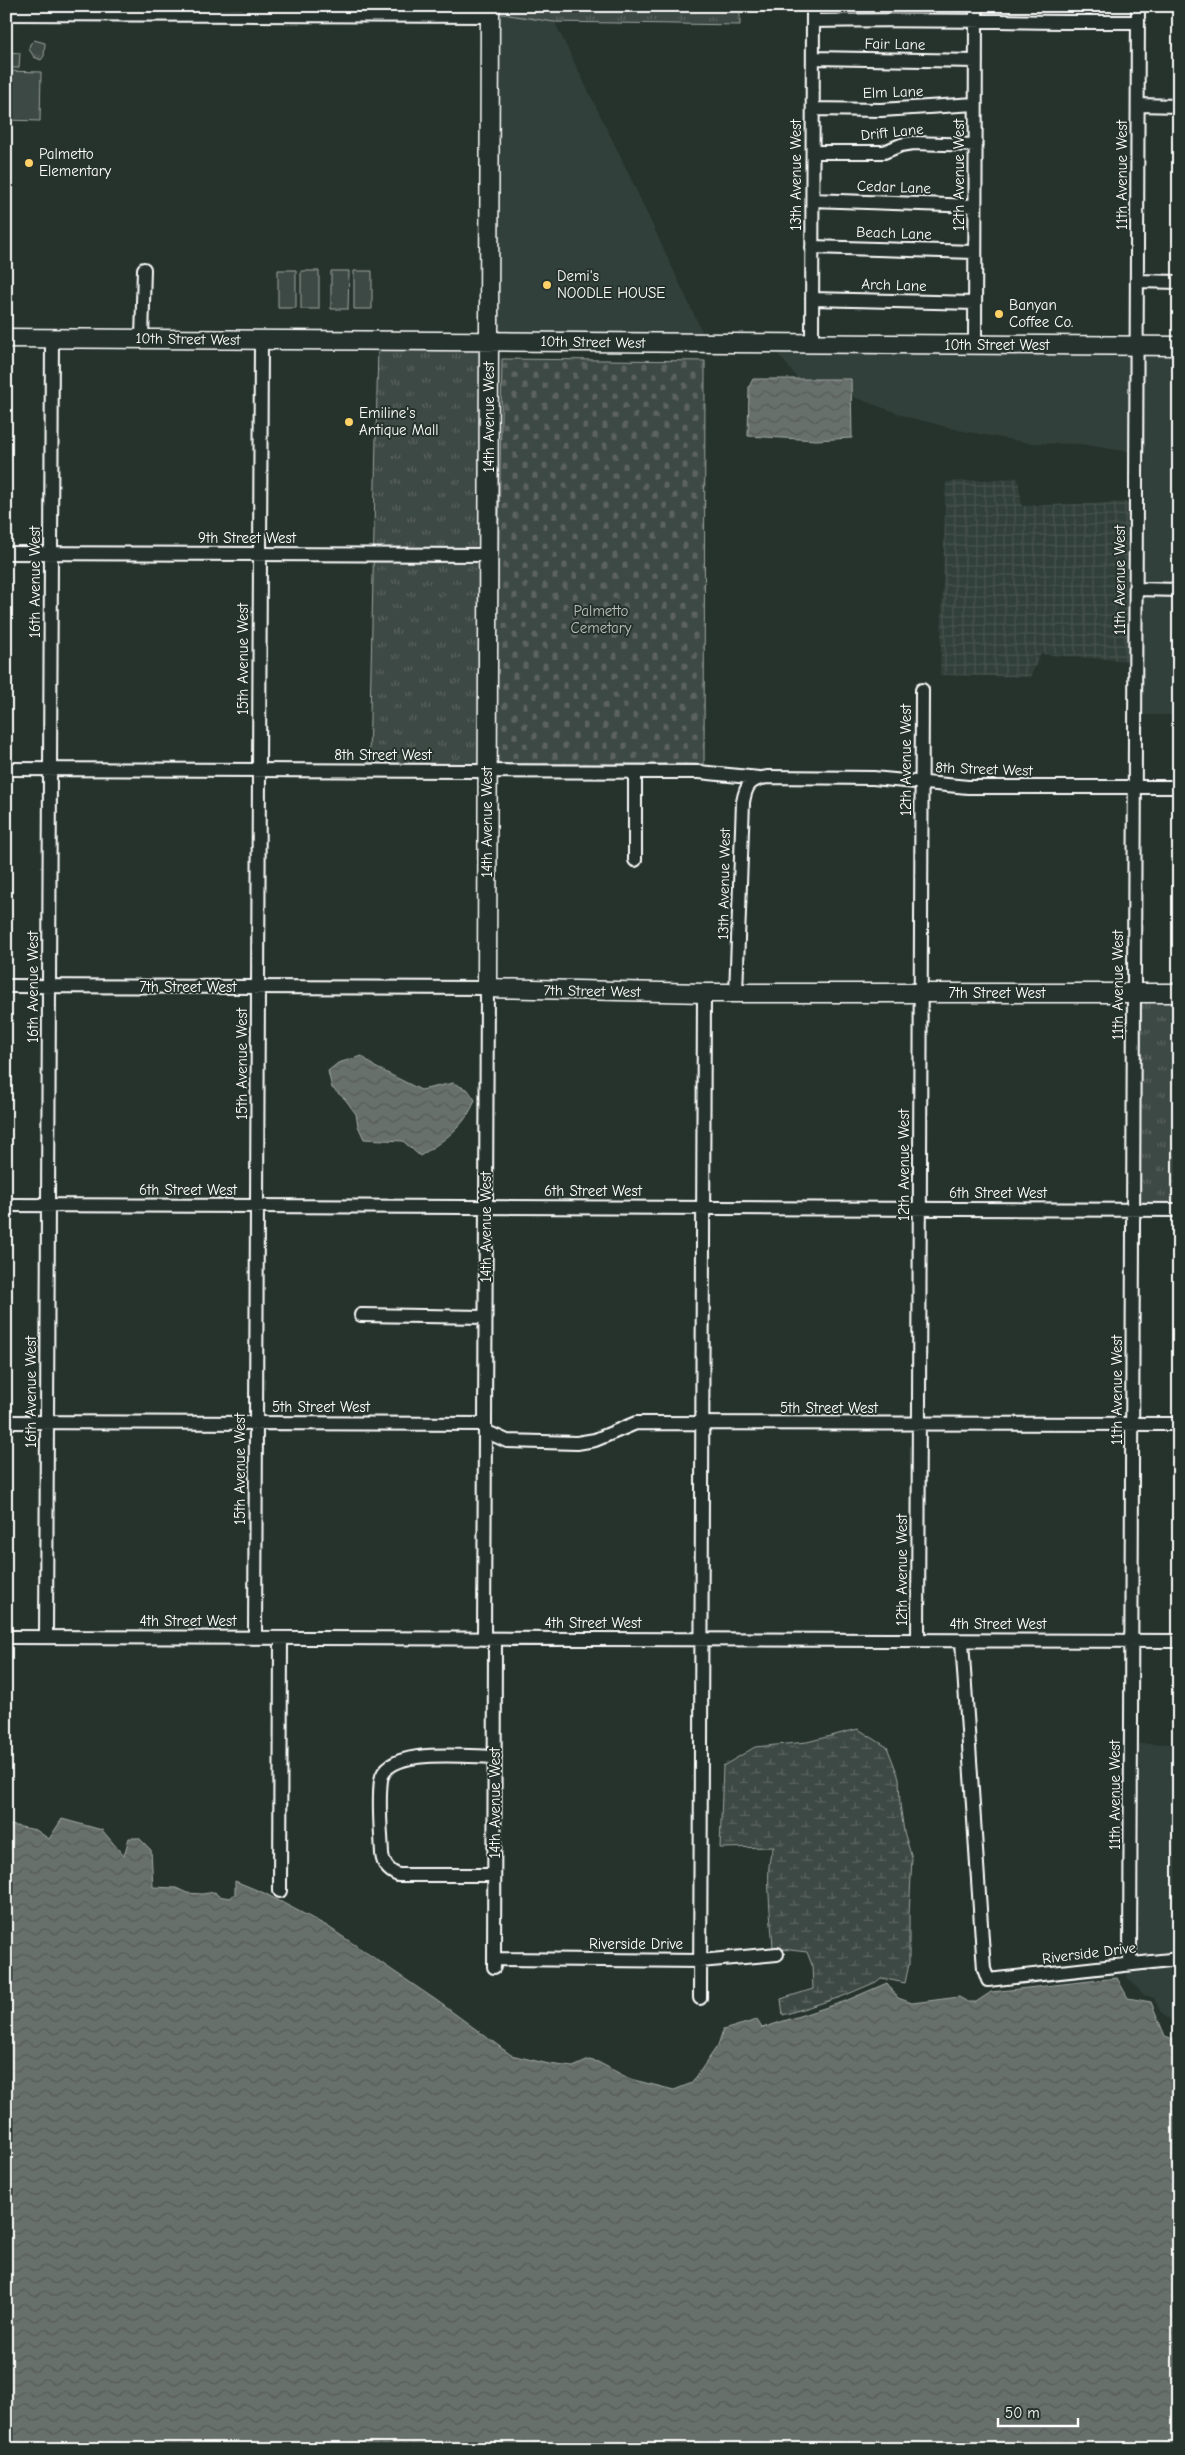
<svg xmlns="http://www.w3.org/2000/svg" width="1185" height="2455" font-family="'Comic Neue',sans-serif">
<defs>
<pattern id="industrial-grid" width="8" height="8" patternUnits="userSpaceOnUse" patternTransform="scale(1.25)"><rect width="8" height="8" fill="#333f3a"/><path d="M0 4h8M4 0v8" fill="none" stroke="#47524e"/></pattern>
<pattern id="wetland-marsh" width="20" height="14" patternUnits="userSpaceOnUse" patternTransform="scale(1.25)"><rect width="20" height="14" fill="#3e4944"/><path d="M1 5h8M5 5V1M11 12h8M15 12V8" fill="none" stroke="#5b6460"/></pattern>
<pattern id="cemetery-stones" width="16" height="16" patternUnits="userSpaceOnUse" patternTransform="scale(1.25)"><rect width="16" height="16" fill="#3e4944"/><path d="M2 7V4a2 2 0 0 1 4 0v3zM10 15v-3a2 2 0 0 1 4 0v3z" fill="#5b6460"/></pattern>
<pattern id="park-tufts" width="24" height="20" patternUnits="userSpaceOnUse" patternTransform="scale(1.25)"><rect width="24" height="20" fill="#3e4944"/><path d="M3 7l-1-3M5 7V3M7 7l1-3M15 17l-1-3M17 17v-4M19 17l1-3" fill="none" stroke="#5b6460"/></pattern>
<pattern id="water-waves" width="16" height="10" patternUnits="userSpaceOnUse" patternTransform="scale(1.25)"><rect width="16" height="10" fill="#67706c"/><path d="M0 5q4-4 8 0t8 0" fill="none" stroke="#575a59"/></pattern>
</defs>
<rect width="100%" height="100%" fill="#26332d"/>
<filter id="ink" filterUnits="userSpaceOnUse"><feTurbulence type="fractalNoise" baseFrequency=".02" numOctaves="2"/><feDisplacementMap in="SourceGraphic" scale="10" xChannelSelector="R" yChannelSelector="G"/><feConvolveMatrix kernelMatrix="1 2 1 2 8 2 1 2 1" color-interpolation-filters="sRGB"/></filter>
<g filter="url(#ink)">
<path fill="#333f3a" d="M496,13L554,21L625,166L704,336L495,334Z
M774,349L1131,352V452L1080,444L1029,443L963,431L908,417L851,396L850,379H798Z
M1143,352H1179V583H1142L1146,455L1142,454Z
M1142,595L1179,596V715H1141Z
M1139,1744H1179V1953L1136,1957L1140,1848Z
M1179,1965V2028L1160,2011L1154,1998L1144,1995L1127,1977L1129,1970Z"/>
<path fill="url(#industrial-grid)" d="M1018,478L1022,506L1131,502L1130,661L1041,654L1030,677L940,675L946,482Z"/>
<path fill="url(#wetland-marsh)" stroke="#9ea4a2" d="M858,1729L887,1747L899,1778L900,1804L904,1832L912,1858L909,1914V1964L905,1983L881,1978L876,1982L841,1997L783,2015L781,1999L813,1989L812,1965L807,1952L773,1948C772,1927 763,1861 774,1847L720,1848L723,1766L755,1747L807,1742Z"/>
<path fill="url(#cemetery-stones)" stroke="#9ea4a2" d="M502,359L705,361L704,764H495Z"/>
<path fill="url(#park-tufts)" stroke="#9ea4a2" d="M496,6H740V25L554,22L496,13Z
M34,40L45,43L44,56L41,60L34,57L29,49L30,44Z
M6,52L20,53L19,68H6Z
M378,346L483,347L479,764L369,763Z
M1138,997H1179V1204L1138,1205Z"/>
<path fill="#3e4944" stroke="#9ea4a2" d="M6,71L41,72L40,121L6,120Z
M278,270H296V308H278Z
M301,271H319V309H301Z
M331,271H349L348,309H331Z
M354,271H372V309H354Z"/>
<path fill="url(#water-waves)" stroke="#a4a9a7" d="M753,379H851L852,438L816,440L748,436L749,387Z
M362,1056L375,1067L421,1090L453,1083L468,1090L475,1100C465,1127 443,1141 420,1156L403,1141L364,1139L358,1126L356,1114L345,1099L332,1088L328,1071L338,1063Z
M62,1819L102,1830L124,1856L129,1838H139L151,1850L153,1887L176,1888L187,1893L202,1894L215,1892L218,1896L230,1898L235,1894V1881L264,1893L327,1926L436,2000L511,2055L549,2064L573,2067L589,2060L598,2062L630,2079L674,2090L692,2083L718,2045L723,2030L757,2020L762,2028L843,2002L887,1983L898,1998L912,2003L959,1997L968,2002H976L991,1992L1117,1978L1128,1998L1151,2002L1165,2036L1179,2041V2449H6V1824L36,1830L49,1839Z"/>
<g fill="none" stroke-linecap="round" stroke-linejoin="round">
<defs>
<path id="street" d="M6,14L490,16
M813,21C921,18 1030,23 1138,22
M813,58L976,61
M1138,105L1179,106
M813,109L881,110L975,104
M813,152H884L901,145L913,143L975,145
M813,200L974,206
M812,247L974,252
M1137,281L1179,282
M812,299L975,303
M142,338L144,269
M812,343L813,6
M975,345L976,6
M6,553L488,555
M1136,589L1179,590
M6,769L699,772L759,778
M635,860V772
M6,986L487,988L484,1639
M736,993L743,802C746,785 750,779 768,777L873,778L968,787H1179
M6,1205L1179,1210
M361,1315L485,1317
M6,1422L485,1424
M485,1431L507,1441L577,1443L595,1440L636,1423L1179,1424
M6,1637L1179,1641
M46,1637L52,338
M255,1638L261,340
M918,1640L922,690
M962,1641L984,1969L988,1980L1179,1959
M494,1875H398C388,1871 383,1864 382,1854C381,1830 378,1804 381,1780C386,1746 469,1757 495,1757
M280,1891L281,1638
M494,1959L700,1961L777,1954
M1130,1964L1138,6
M494,1967L495,1639
M700,1998L704,993"/>
<path id="secondary" d="M490,6L487,988L704,993H1179
M6,338L1179,346"/>
</defs>
<use href="#street" stroke="#fff" stroke-width="16"/>
<use href="#secondary" stroke="#fff" stroke-width="21"/>
<use href="#street" stroke="#26332d" stroke-width="12"/>
<use href="#secondary" stroke="#26332d" stroke-width="18"/>
</g>
</g>
<g fill="#ffd166" stroke="#26332d" stroke-width="2">
<circle cx="29" cy="163" r="5"/>
<circle cx="547" cy="285" r="5"/>
<circle cx="999" cy="314" r="5"/>
<circle cx="349" cy="422" r="5"/>
</g>
<g text-anchor="middle" dominant-baseline="central" stroke-width="4" stroke-linejoin="round" paint-order="stroke">
<g font-size="15" fill="#fff" stroke="#26332d">
<text transform="translate(895 44) rotate(1)">Fair Lane</text>
<text transform="translate(893 92) rotate(-2)">Elm Lane</text>
<text transform="translate(892 132) rotate(-6)">Drift Lane</text>
<text transform="translate(796 175) rotate(-90)">13th Avenue West</text>
<text transform="translate(959 175) rotate(-90)">12th Avenue West</text>
<text transform="translate(1122 175) rotate(-90)">11th Avenue West</text>
<text transform="translate(894 187) rotate(2)">Cedar Lane</text>
<text transform="translate(894 233) rotate(2)">Beach Lane</text>
<text transform="translate(894 285) rotate(2)">Arch Lane</text>
<text transform="translate(188 339) rotate(1)">10th Street West</text>
<text transform="translate(593 342) rotate(1)">10th Street West</text>
<text x="997" y="345">10th Street West</text>
<text transform="translate(489 417) rotate(-90)">14th Avenue West</text>
<text x="247" y="538">9th Street West</text>
<text transform="translate(1120 580) rotate(-90)">11th Avenue West</text>
<text transform="translate(35 582) rotate(-90)">16th Avenue West</text>
<text transform="translate(243 659) rotate(-90)">15th Avenue West</text>
<text x="383" y="755">8th Street West</text>
<text transform="translate(906 760) rotate(-90)">12th Avenue West</text>
<text transform="translate(984 769) rotate(2)">8th Street West</text>
<text transform="translate(487 822) rotate(-90)">14th Avenue West</text>
<text transform="translate(724 884) rotate(-89)">13th Avenue West</text>
<text transform="translate(1118 985) rotate(-90)">11th Avenue West</text>
<text transform="translate(33 987) rotate(-90)">16th Avenue West</text>
<text x="188" y="987">7th Street West</text>
<text transform="translate(592 991) rotate(1)">7th Street West</text>
<text x="997" y="993">7th Street West</text>
<text transform="translate(242 1064) rotate(-90)">15th Avenue West</text>
<text transform="translate(904 1165) rotate(-90)">12th Avenue West</text>
<text x="188" y="1190">6th Street West</text>
<text x="593" y="1191">6th Street West</text>
<text x="998" y="1193">6th Street West</text>
<text transform="translate(486 1227) rotate(-90)">14th Avenue West</text>
<text transform="translate(1117 1390) rotate(-90)">11th Avenue West</text>
<text transform="translate(31 1392) rotate(-90)">16th Avenue West</text>
<text x="321" y="1407">5th Street West</text>
<text x="829" y="1408">5th Street West</text>
<text transform="translate(240 1469) rotate(-90)">15th Avenue West</text>
<text transform="translate(902 1570) rotate(-90)">12th Avenue West</text>
<text x="188" y="1621">4th Street West</text>
<text x="593" y="1623">4th Street West</text>
<text x="998" y="1624">4th Street West</text>
<text transform="translate(1115 1795) rotate(-90)">11th Avenue West</text>
<text transform="translate(495 1803) rotate(-90)">14th Avenue West</text>
<text x="636" y="1944">Riverside Drive</text>
<text transform="translate(1089 1953) rotate(-7)">Riverside Drive</text>
</g>
<g font-size="15" fill="#fff" stroke="#26332d" text-anchor="start">
<text x="39" y="154">Palmetto<tspan x="39" dy="17">Elementary</tspan></text>
<text x="557" y="276">Demi's<tspan x="557" dy="17">NOODLE HOUSE</tspan></text>
<text x="1009" y="305">Banyan<tspan x="1009" dy="17">Coffee Co.</tspan></text>
<text x="359" y="413">Emiline's<tspan x="359" dy="17">Antique Mall</tspan></text>
</g>
<g font-size="15" fill="#bbbfbe" stroke="#26332d">
<text x="601" y="611">Palmetto<tspan x="601" dy="17">Cemetary</tspan></text>
</g>
</g>
<rect width="1185" height="2455" fill="none" stroke="#26332d" stroke-width="25"/>
<rect x="12" y="12" width="1160" height="2430" fill="none" stroke="#fff" stroke-width="2" filter="url(#ink)"/>
<path d="M998 2418v8h80v-8" fill="none" stroke="#ffffff" stroke-width="2.5"/>
<text x="1005" y="2418" font-size="15" fill="#ffffff" stroke="#26332d" stroke-width="4" paint-order="stroke">50 m</text>
</svg>
